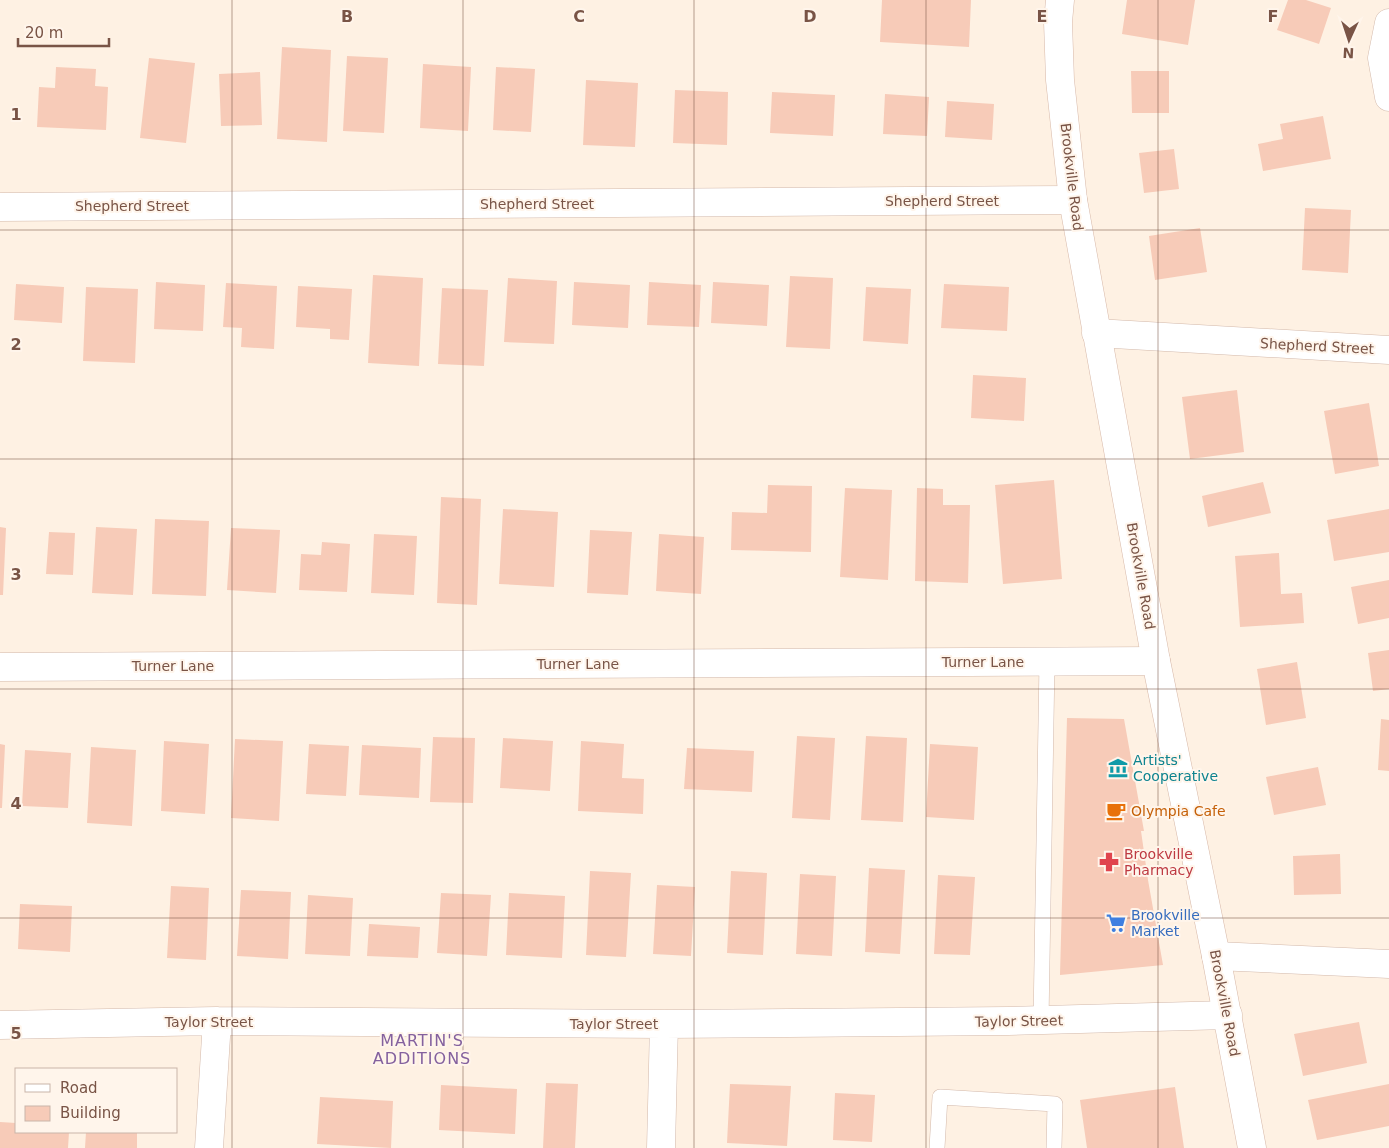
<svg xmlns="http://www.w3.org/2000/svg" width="1389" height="1148" font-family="'DejaVu Sans',sans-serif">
<rect width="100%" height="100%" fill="#fef1e3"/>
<path fill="#f7cbb8" d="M882,0H971L969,47L880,42Z
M1127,0H1195L1188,45L1122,34Z
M1288,0H1306L1331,8L1319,44L1277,30Z
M282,47L331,50L327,142L277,139Z
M347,56L388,58L384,133L343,131Z
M149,58L195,63L186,143L140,138Z
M423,64L471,67L468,131L420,128Z
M56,67L96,69L95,86L108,87L106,130L37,127L39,87L55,88Z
M496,67L535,69L531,132L493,130Z
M1131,71H1169V113H1132Z
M260,72L262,125L221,126L219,74Z
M586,80L638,83L635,147L583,145Z
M675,90L728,92L727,145L673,143Z
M772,92L835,95L833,136L770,133Z
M885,94L929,97L927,136L883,134Z
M947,101L994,104L992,140L945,137Z
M1323,116L1331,159L1263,171L1258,144L1283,139L1280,124Z
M1174,149L1179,189L1144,193L1139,153Z
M1305,208L1351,210L1348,273L1302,270Z
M1200,228L1207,272L1155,280L1149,236Z
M373,275L423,278L419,366L368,363Z
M790,276L833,278L830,349L786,347Z
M508,278L557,281L554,344L504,342Z
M156,282L205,285L203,331L154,329Z
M574,282L630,285L628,328L572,325Z
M649,282L701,285L699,327L647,325Z
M713,282L769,285L767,326L711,323Z
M226,283L277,286L274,349L241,347L242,328L223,327Z
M16,284L64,287L62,323L14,320Z
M944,284L1009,287L1007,331L941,328Z
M298,286L352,289L349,340L330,339V329L296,327Z
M86,287L138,289L135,363L83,361Z
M866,287L911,289L908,344L863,341Z
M442,288L488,290L484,366L438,364Z
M973,375L1026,378L1024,421L971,418Z
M1237,390L1244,452L1190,459L1182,397Z
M1369,403L1379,466L1335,474L1324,411Z
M1054,480L1062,579L1003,584L995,485Z
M1263,482L1271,513L1208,527L1202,496Z
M768,485L812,486L811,552L731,550L732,512L767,513Z
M845,488L892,490L888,580L840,577Z
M917,488L943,489V505H970L968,583L915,581Z
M441,497L481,499L477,605L437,603Z
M503,509L558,512L554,587L499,584Z
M1389,509V552L1334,561L1327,520Z
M155,519L209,521L206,596L152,594Z
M0,527L6,528L3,595H0Z
M96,527L137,529L133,595L92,593Z
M231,528L280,530L276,593L227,590Z
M590,530L632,532L628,595L587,593Z
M49,532L75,533L73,575L46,574Z
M374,534L417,536L414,595L371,593Z
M659,534L704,537L701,594L656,591Z
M322,542L350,544L347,592L299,590L301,554L321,555Z
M1279,553L1281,594L1302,593L1304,623L1240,627L1235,556Z
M1389,580V618L1358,624L1351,587Z
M1389,650V689L1373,691L1368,653Z
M1297,662L1306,718L1266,725L1257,669Z
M1067,718L1124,719L1144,831H1141L1148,880L1163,965L1060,975Z
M1381,719L1389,720V771L1378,770Z
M797,736L835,738L830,820L792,818Z
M866,736L907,738L903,822L861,820Z
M433,737L475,738L473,803L430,802Z
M503,738L553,741L550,791L500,788Z
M235,739L283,741L279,821L231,818Z
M164,741L209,744L205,814L161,811Z
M581,741L624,744L622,778L644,779L643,814L578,811Z
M0,744L5,745L2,808H0Z
M309,744L349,746L346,796L306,794Z
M930,744L978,747L974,820L926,817Z
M362,745L421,748L419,798L359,795Z
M91,747L136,750L132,826L87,823Z
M687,748L754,751L752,792L684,789Z
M25,750L71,753L68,808L22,806Z
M1318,767L1326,805L1274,815L1266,777Z
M1340,854L1341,894L1294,895L1293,856Z
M869,868L905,870L900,954L865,952Z
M590,871L631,873L626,957L586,955Z
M731,871L767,873L763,955L727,953Z
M800,874L836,876L832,956L796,954Z
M938,875L975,877L970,955L934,954Z
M657,885L695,887L691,956L653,954Z
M171,886L209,888L206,960L167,958Z
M241,890L291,892L288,959L237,956Z
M441,893L491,895L487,956L437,953Z
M509,893L565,896L562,958L506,955Z
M308,895L353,898L350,956L305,954Z
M20,904L72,906L70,952L18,949Z
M369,924L420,927L418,958L367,956Z
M1359,1022L1367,1063L1303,1076L1294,1034Z
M546,1083L578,1084L575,1148H543Z
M730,1084L791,1086L787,1146L727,1143Z
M1389,1084V1126L1317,1140L1308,1100Z
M441,1085L517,1089L515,1134L439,1130Z
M1175,1087L1184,1148H1087L1080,1100Z
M835,1093L875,1095L872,1142L833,1140Z
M320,1097L393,1101L391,1148L317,1144Z
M0,1122L16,1123V1132H69L68,1148H0Z
M86,1132H137V1148H85Z"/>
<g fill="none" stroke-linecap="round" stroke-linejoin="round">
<defs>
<path id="lane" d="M1041,1021L1047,662
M937,1148L940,1097L1055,1104L1054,1148"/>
<path id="street" d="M1389,23L1382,58L1389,97
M0,207L1073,200
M1096,333L1389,350
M0,667L1156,661
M1216,956L1389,964
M0,1025L217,1021L664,1024L1008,1021L1228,1015
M209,1148L217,1021
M661,1148L664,1024"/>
<path id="secondary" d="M1060,0L1058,22L1060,80L1073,200L1156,661L1216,956L1252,1148"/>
</defs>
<use href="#lane" stroke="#d3b9ab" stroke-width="16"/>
<use href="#street" stroke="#d3b9ab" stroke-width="29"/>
<use href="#secondary" stroke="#d7b8a8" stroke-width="29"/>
<use href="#lane" stroke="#fff" stroke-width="15"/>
<use href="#street" stroke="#fff" stroke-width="28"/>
<use href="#secondary" stroke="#fff" stroke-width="28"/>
</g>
<path fill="none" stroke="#795446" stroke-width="1" stroke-opacity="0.55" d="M232,0V1148M463,0V1148M694,0V1148M926,0V1148M1158,0V1148M0,230H1389M0,459H1389M0,689H1389M0,918H1389"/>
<defs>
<symbol id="museum-bare" viewBox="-9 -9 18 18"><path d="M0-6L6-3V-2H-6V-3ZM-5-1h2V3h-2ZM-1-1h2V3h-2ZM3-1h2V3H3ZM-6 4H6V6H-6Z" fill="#0f9aa8" stroke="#fff5eb" stroke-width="2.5" paint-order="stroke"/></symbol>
<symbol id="cafe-bare" viewBox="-9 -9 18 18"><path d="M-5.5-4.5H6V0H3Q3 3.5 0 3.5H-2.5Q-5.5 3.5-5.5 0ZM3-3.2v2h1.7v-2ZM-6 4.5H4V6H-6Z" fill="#e8710a" stroke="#fff5eb" stroke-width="2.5" paint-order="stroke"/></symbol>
<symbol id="pharmacy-bare" viewBox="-9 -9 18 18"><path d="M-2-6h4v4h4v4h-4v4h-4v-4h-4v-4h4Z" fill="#e0444e" stroke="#fff5eb" stroke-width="2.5" paint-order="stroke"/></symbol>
<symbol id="supermarket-bare" viewBox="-9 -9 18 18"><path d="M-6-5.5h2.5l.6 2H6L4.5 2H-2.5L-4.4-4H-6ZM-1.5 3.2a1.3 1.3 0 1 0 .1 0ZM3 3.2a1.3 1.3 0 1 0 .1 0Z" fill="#3f7fe0" stroke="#fff5eb" stroke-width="2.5" paint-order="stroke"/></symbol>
</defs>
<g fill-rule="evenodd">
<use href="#museum-bare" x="1104" y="754" width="28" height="28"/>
<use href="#cafe-bare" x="1102" y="797" width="28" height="28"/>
<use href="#pharmacy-bare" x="1095" y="848" width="28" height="28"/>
<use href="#supermarket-bare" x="1102" y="909" width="28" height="28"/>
</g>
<g text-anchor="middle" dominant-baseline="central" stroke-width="4" stroke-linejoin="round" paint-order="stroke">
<g font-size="14" fill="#795446" stroke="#fff5eb">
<text transform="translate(1072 177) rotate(83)">Brookville Road</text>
<text x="942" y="201">Shepherd Street</text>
<text x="537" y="204">Shepherd Street</text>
<text x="132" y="206">Shepherd Street</text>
<text transform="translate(1317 346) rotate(3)">Shepherd Street</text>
<text transform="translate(1141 576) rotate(80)">Brookville Road</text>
<text x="983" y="662">Turner Lane</text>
<text x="578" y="664">Turner Lane</text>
<text x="173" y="666">Turner Lane</text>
<text transform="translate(1225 1003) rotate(79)">Brookville Road</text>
<text transform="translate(1019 1021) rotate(-1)">Taylor Street</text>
<text x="209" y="1022">Taylor Street</text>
<text x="614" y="1024">Taylor Street</text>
</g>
<g font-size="14" fill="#0d838f" stroke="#fff5eb" text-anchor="start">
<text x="1133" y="760">Artists'<tspan x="1133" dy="16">Cooperative</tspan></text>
</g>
<g font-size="14" fill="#c56008" stroke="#fff5eb" text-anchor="start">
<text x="1131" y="811">Olympia Cafe</text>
</g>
<g font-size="14" fill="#be3a42" stroke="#fff5eb" text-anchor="start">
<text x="1124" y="854">Brookville<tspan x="1124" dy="16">Pharmacy</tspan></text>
</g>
<g font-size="14" fill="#366cbe" stroke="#fff5eb" text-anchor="start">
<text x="1131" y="915">Brookville<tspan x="1131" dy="16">Market</tspan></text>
</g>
<g font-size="16" letter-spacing="1" fill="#84619e" stroke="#fff5eb">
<text x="422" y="1040">MARTIN'S<tspan x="422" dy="18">ADDITIONS</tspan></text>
</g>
</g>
<g font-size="16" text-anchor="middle" font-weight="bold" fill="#795446" stroke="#fff5eb" stroke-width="4" stroke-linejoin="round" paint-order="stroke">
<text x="347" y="22">B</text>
<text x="579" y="22">C</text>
<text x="810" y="22">D</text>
<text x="1042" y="22">E</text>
<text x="1273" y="22">F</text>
<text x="16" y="120">1</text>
<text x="16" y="350">2</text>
<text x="16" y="580">3</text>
<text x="16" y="809">4</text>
<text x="16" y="1039">5</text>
</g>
<rect x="15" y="1068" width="162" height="65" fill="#fff5eb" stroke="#c9b5a9"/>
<rect x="25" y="1084" width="25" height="8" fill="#ffffff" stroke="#c9b5a9"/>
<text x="60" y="1093" font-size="15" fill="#795446">Road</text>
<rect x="25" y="1106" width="25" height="15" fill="#f7cbb8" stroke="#c9b5a9"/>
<text x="60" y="1118" font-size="15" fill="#795446">Building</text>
<g transform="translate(1349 40) rotate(183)" stroke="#fff5eb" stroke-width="4" paint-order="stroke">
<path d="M0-4L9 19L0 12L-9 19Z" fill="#795446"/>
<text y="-8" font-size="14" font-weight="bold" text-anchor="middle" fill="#795446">N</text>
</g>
<path d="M18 38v8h91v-8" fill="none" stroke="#795446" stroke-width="2.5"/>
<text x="25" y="38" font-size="15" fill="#795446" stroke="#fff5eb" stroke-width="4" paint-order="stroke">20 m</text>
</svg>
